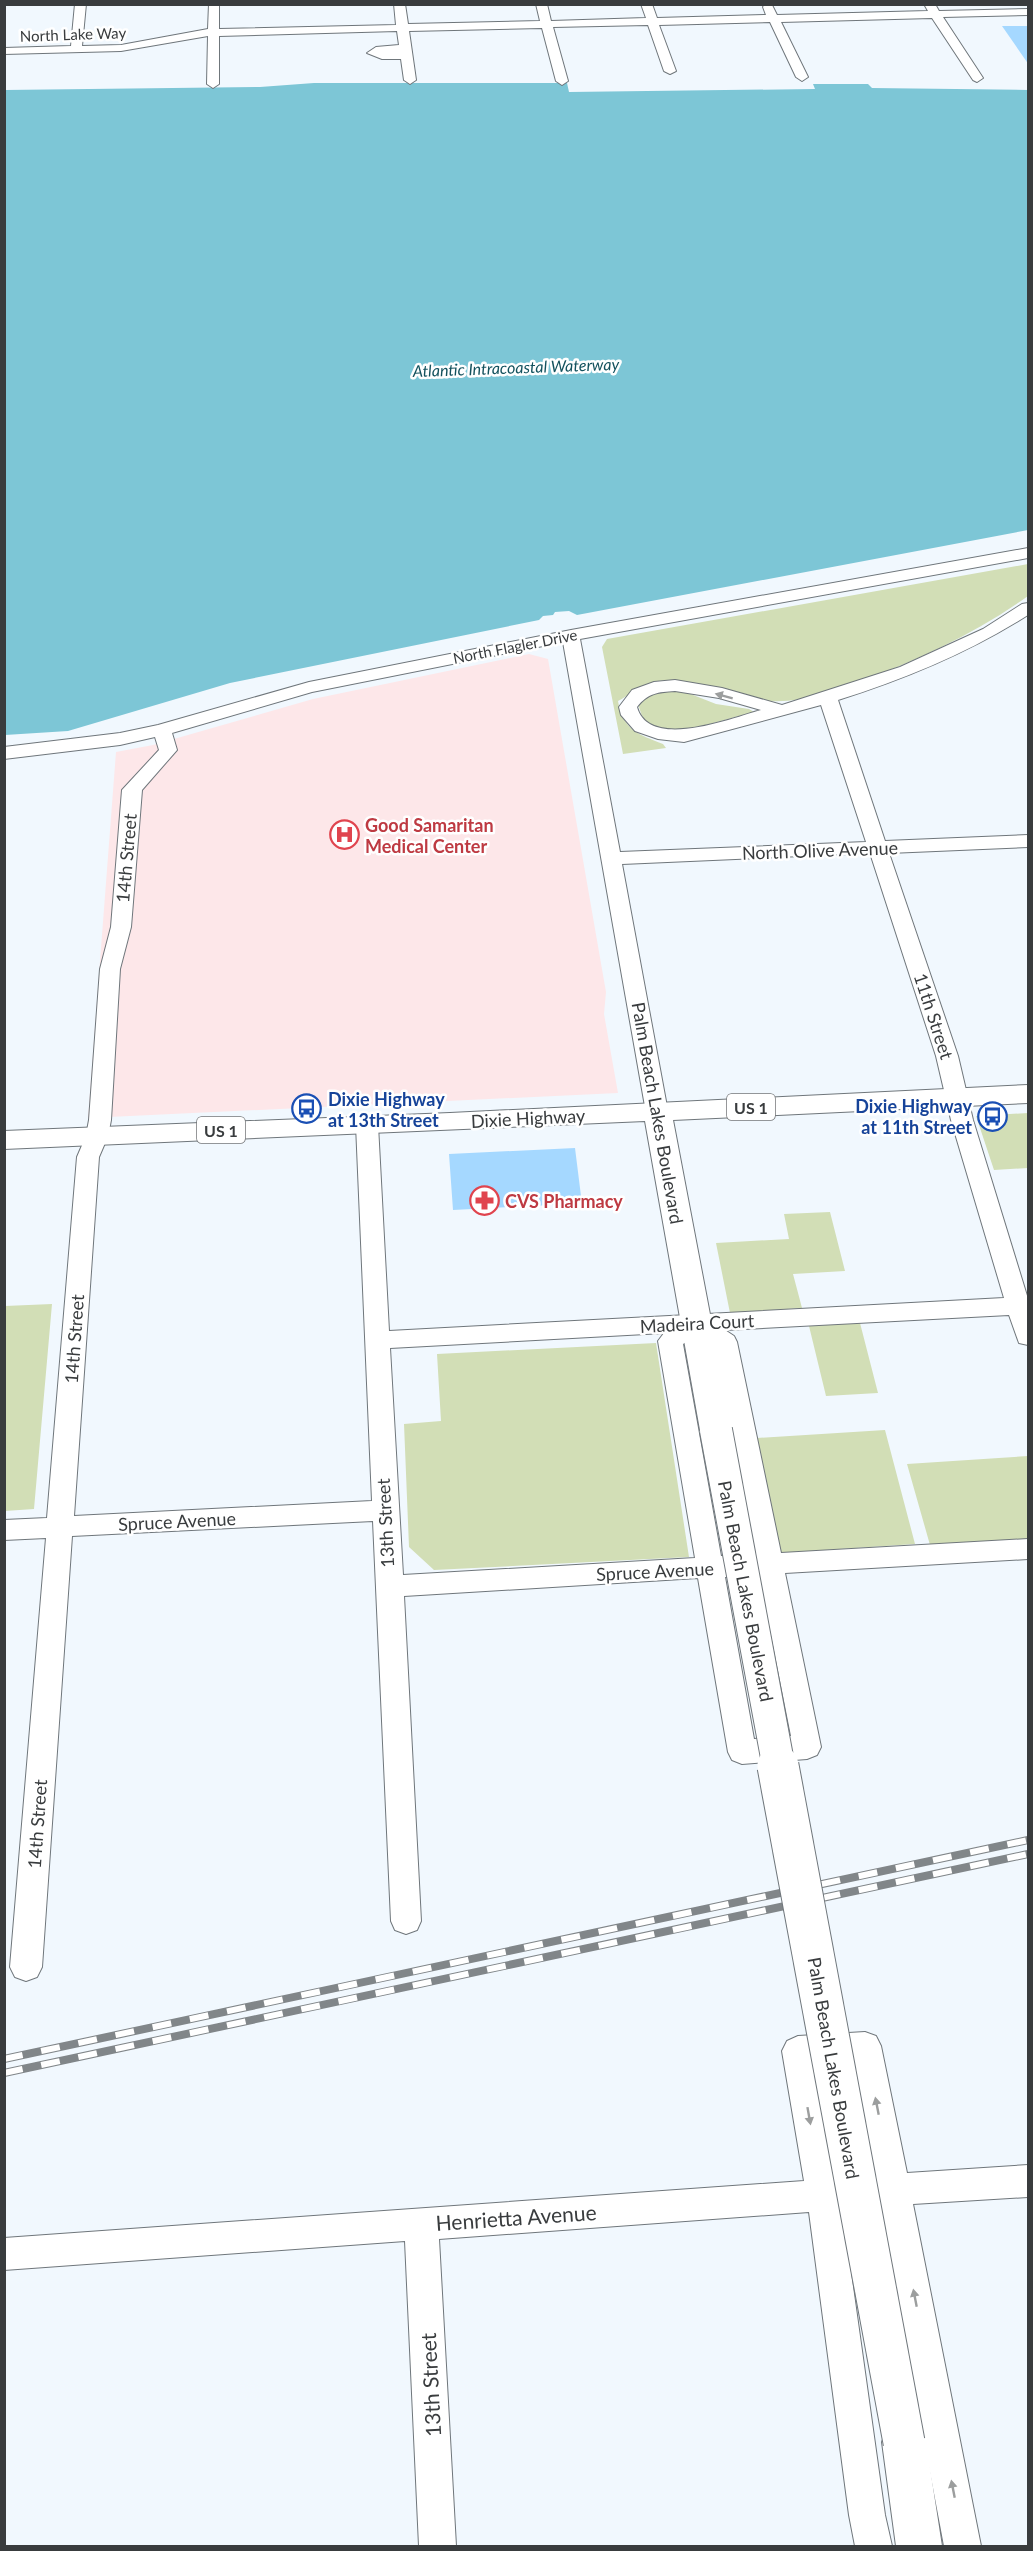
<svg xmlns="http://www.w3.org/2000/svg" width="1033" height="2551" font-family="Lato,sans-serif">
<rect width="100%" height="100%" fill="#f1f8fe"/>
<path fill="#fde7e9" d="M529,654L548,659L606,992L604,1014L618,1093L88,1118L116,752L153,745L313,699Z"/>
<path fill="#d2deb6" d="M1028,564V596C976,633 919,660 858,682C830,692 801,703 770,701C730,699 690,672 650,683C639,686 628,696 618,701C623,730 638,734 663,744L666,748L623,754L602,647L607,639Z
M668,691L688,693L716,704L749,709L754,712C728,718 677,737 653,727C643,723 641,713 638,704L648,696Z
M1028,1113V1168L994,1170L976,1116Z
M830,1212L845,1271L793,1274L802,1308L730,1313L716,1243L789,1239L784,1214Z
M52,1304L34,1509L5,1511V1306Z
M860,1323L878,1393L826,1396L809,1326Z
M656,1343L689,1557L434,1570L409,1547L404,1424L441,1421L437,1354Z
M885,1430L915,1544L780,1553L757,1438Z
M1028,1456V1539L930,1545L907,1464Z"/>
<path fill="#7dc6d6" d="M314,83H567L569,92L815,89L813,84H868L872,88L1028,90V530L577,615L569,611L555,612L553,615L543,616L539,620L230,683L68,731L5,735V90L260,87Z"/>
<path fill="#a5d8ff" d="M1002,26H1029V65Z
M575,1148L581,1196L571,1204L453,1210L449,1154Z"/>
<g fill="none" stroke-linecap="round" stroke-linejoin="round">
<defs>
<path id="minor" d="M75,4H86L82,46L121,45L208,29L209,4H219V29L396,25L394,4H405L408,24L540,21L536,4H547L551,21L646,18L641,4H652L657,18L766,15L763,7L765,4L772,5L777,15L928,11L924,4H935L939,11L1028,9V15L943,17L983,78L977,82L973,80L932,18L781,22L808,77L802,81L796,77L770,22L659,25L676,71L670,74L664,71L648,25L553,27L568,81L562,85L556,81L542,28L409,31L416,80L410,84L404,80L401,59H382L367,53L376,47L399,45L397,31L219,36V84L213,88L207,84L208,36L121,51L4,54V48L71,46Z
M1028,548V558L580,639L620,852L866,842L821,705L684,742L658,739L635,731L621,715L619,707L632,690L654,682L675,680L722,688L782,705L900,667L983,629L1022,604L1028,603V615C968,653 905,679 838,700L885,841L1028,835V847L889,853L958,1056L973,1120L1028,1299V1345L1019,1343L1009,1315L725,1330L734,1336L737,1342L781,1553L1028,1539V1559L785,1573L821,1747L817,1755L807,1759L742,1764L732,1760L728,1752L698,1578L404,1596L421,1921L417,1930L406,1934L395,1930L391,1921L373,1521L72,1536L42,1967L37,1977L26,1981L15,1977L10,1967L46,1538L4,1540V1520L47,1518L77,1157L86,1136L89,1120L100,969L111,927L122,790L159,750L155,737L120,745L4,759V747L120,733L158,725L309,682L571,630ZM563,642L646,1112L649,1117L657,1119L665,1117L668,1112L622,864L870,853L936,1056L951,1120L1004,1298L389,1331L378,1125L375,1120L367,1118L359,1120L356,1125L372,1501L74,1516L99,1157L108,1136L111,1120L120,969L131,927L142,790L177,750L172,733L312,692ZM675,691L719,698L761,710C732,718 649,751 637,707C648,693 658,692 675,691ZM664,1333L658,1341L695,1558L403,1575L390,1348ZM697,1335L713,1346L755,1554L721,1556L683,1344ZM759,1575L791,1736L754,1739L725,1577Z
M865,2032L876,2036L881,2046L907,2173L1028,2165V2197L913,2204L981,2546H944L880,2207L866,2202L861,2191L866,2180L874,2177L852,2061L816,2064L837,2178L850,2183L855,2194L850,2205L842,2208L885,2515L892,2546H855L849,2515L809,2212L439,2239L456,2546H419L405,2241L4,2270V2238L804,2181L782,2051L787,2041L798,2036Z"/>
<path id="major" d="M1028,1085V1103L673,1120L732,1430L727,1438L716,1442L705,1438L700,1430L645,1121L4,1149V1131L450,1113Z
M904,2420L920,2426L926,2442L942,2546H896L882,2442L888,2426Z"/>
</defs>
<use href="#minor" stroke="#6f767b" stroke-width="2"/>
<use href="#major" stroke="#6f767b" stroke-width="2"/>
<use href="#minor" fill="#fff" fill-rule="evenodd"/>
<use href="#major" fill="#fff" fill-rule="evenodd"/>
<defs>
<path id="rail" d="M4,2059L1028,1840
M4,2073L1028,1854"/>
</defs>
<use href="#rail" stroke="#818689" stroke-width="8"/>
<use href="#rail" stroke="#fff" stroke-width="6" stroke-dasharray="19" stroke-linecap="butt"/>
<defs>
<path id="major-bridge-far1" d="M716,1430L779,1768"/>
<path id="major-bridge" d="M778,1766L904,2442"/>
</defs>
<use href="#major-bridge-far1" stroke="#6f767b" stroke-width="34" stroke-linecap="butt"/>
<use href="#major-bridge" stroke="#6f767b" stroke-width="43" stroke-linecap="butt"/>
<use href="#major-bridge-far1" stroke="#fff" stroke-width="32"/>
<use href="#major-bridge" stroke="#fff" stroke-width="41"/>
</g>
<defs><path id="oneway-solid" d="M-6-.8H1V-3.2L6.5 0L1 3.2V.8H-6Z" transform="scale(1.5)"/></defs>
<g fill="#9c9e9e">
<use href="#oneway-solid" transform="translate(724 696) rotate(-165)"/>
<use href="#oneway-solid" transform="translate(877 2106) rotate(-101)"/>
<use href="#oneway-solid" transform="translate(809 2116) rotate(80)"/>
<use href="#oneway-solid" transform="translate(915 2298) rotate(-101)"/>
<use href="#oneway-solid" transform="translate(953 2489) rotate(-101)"/>
</g>
<defs>
<symbol id="hospital-ring" viewBox="-11 -11 22 22"><circle r="9.5" fill="#fff" stroke="#e0444e" stroke-width="1.5"/><path d="M-5-5h3v3.5h4V-5h3V5h-3V1.5h-4V5h-3Z" fill="#e0444e"/></symbol>
<symbol id="bus-ring" viewBox="-11 -11 22 22"><circle r="9.5" fill="#fff" stroke="#1a4fb4" stroke-width="1.5"/><path d="M-5-6H5V4H4V6H2V4H-2V6H-4V4H-5ZM-3.5-4V0h7V-4ZM-3.5 1.2v1.5H-2V1.2ZM2 1.2v1.5H3.5V1.2Z" fill="#1a4fb4"/></symbol>
<symbol id="pharmacy-ring" viewBox="-11 -11 22 22"><circle r="9.5" fill="#fff" stroke="#e0444e" stroke-width="1.5"/><path d="M-2-6h4v4h4v4h-4v4h-4v-4h-4v-4h4Z" fill="#e0444e"/></symbol>
</defs>
<g fill-rule="evenodd">
<use href="#hospital-ring" x="328" y="818" width="33" height="33"/>
<use href="#bus-ring" x="290" y="1092" width="33" height="33"/>
<use href="#bus-ring" x="976" y="1100" width="33" height="33"/>
<use href="#pharmacy-ring" x="468" y="1184" width="33" height="33"/>
</g>
<g text-anchor="middle" dominant-baseline="central" stroke-width="5" stroke-linejoin="round" paint-order="stroke">
<g font-size="15" fill="#393c3e" stroke="#fff">
<text transform="translate(73 34) rotate(-2)">North Lake Way</text>
<text transform="translate(515 646) rotate(-11)">North Flagler Drive</text>
</g>
<g font-size="16" font-style="italic" fill="#12515d" stroke="#fff">
<text transform="translate(516 367) rotate(-2)">Atlantic Intracoastal Waterway</text>
</g>
<g fill="#fff" stroke="#747678" stroke-width="1.5">
<rect x="727" y="1094" width="48" height="26" rx="4.5"/>
<rect x="197" y="1117" width="48" height="26" rx="4.5"/>
</g>
<g font-size="16" font-weight="bold" fill="#393c3e">
<text x="751" y="1107">US 1</text>
<text x="221" y="1130">US 1</text>
</g>
<g font-size="18" font-weight="bold" fill="#be3a42" stroke="#fff" text-anchor="start">
<text x="365" y="825">Good Samaritan<tspan x="365" dy="21">Medical Center</tspan></text>
<text x="505" y="1201">CVS Pharmacy</text>
</g>
<g font-size="18" fill="#393c3e" stroke="#fff">
<text transform="translate(820 850) rotate(-2)">North Olive Avenue</text>
<text transform="translate(126 858) rotate(-85)">14th Street</text>
<text transform="translate(934 1016) rotate(72)">11th Street</text>
<text transform="translate(658 1113) rotate(80)">Palm Beach Lakes Boulevard</text>
<text transform="translate(528 1118) rotate(-3)">Dixie Highway</text>
<text transform="translate(697 1323) rotate(-3)">Madeira Court</text>
<text transform="translate(74 1339) rotate(-86)">14th Street</text>
<text transform="translate(177 1521) rotate(-3)">Spruce Avenue</text>
<text transform="translate(385 1523) rotate(-93)">13th Street</text>
<text transform="translate(655 1571) rotate(-3)">Spruce Avenue</text>
<text transform="translate(746 1591) rotate(79)">Palm Beach Lakes Boulevard</text>
<text transform="translate(37 1824) rotate(-86)">14th Street</text>
<text transform="translate(834 2068) rotate(80)">Palm Beach Lakes Boulevard</text>
</g>
<g font-size="18" font-weight="bold" fill="#164399" stroke="#fff" text-anchor="start">
<text x="328" y="1099">Dixie Highway<tspan x="328" dy="21">at 13th Street</tspan></text>
<text x="972" y="1106" text-anchor="end">Dixie Highway<tspan x="972" dy="21">at 11th Street</tspan></text>
</g>
<g font-size="21" fill="#393c3e" stroke="#fff">
<text transform="translate(516 2217) rotate(-4)">Henrietta Avenue</text>
<text transform="translate(430 2385) rotate(-93)">13th Street</text>
</g>
</g>
<rect width="1033" height="2551" fill="none" stroke="#393c3e" stroke-width="12"/>
</svg>
